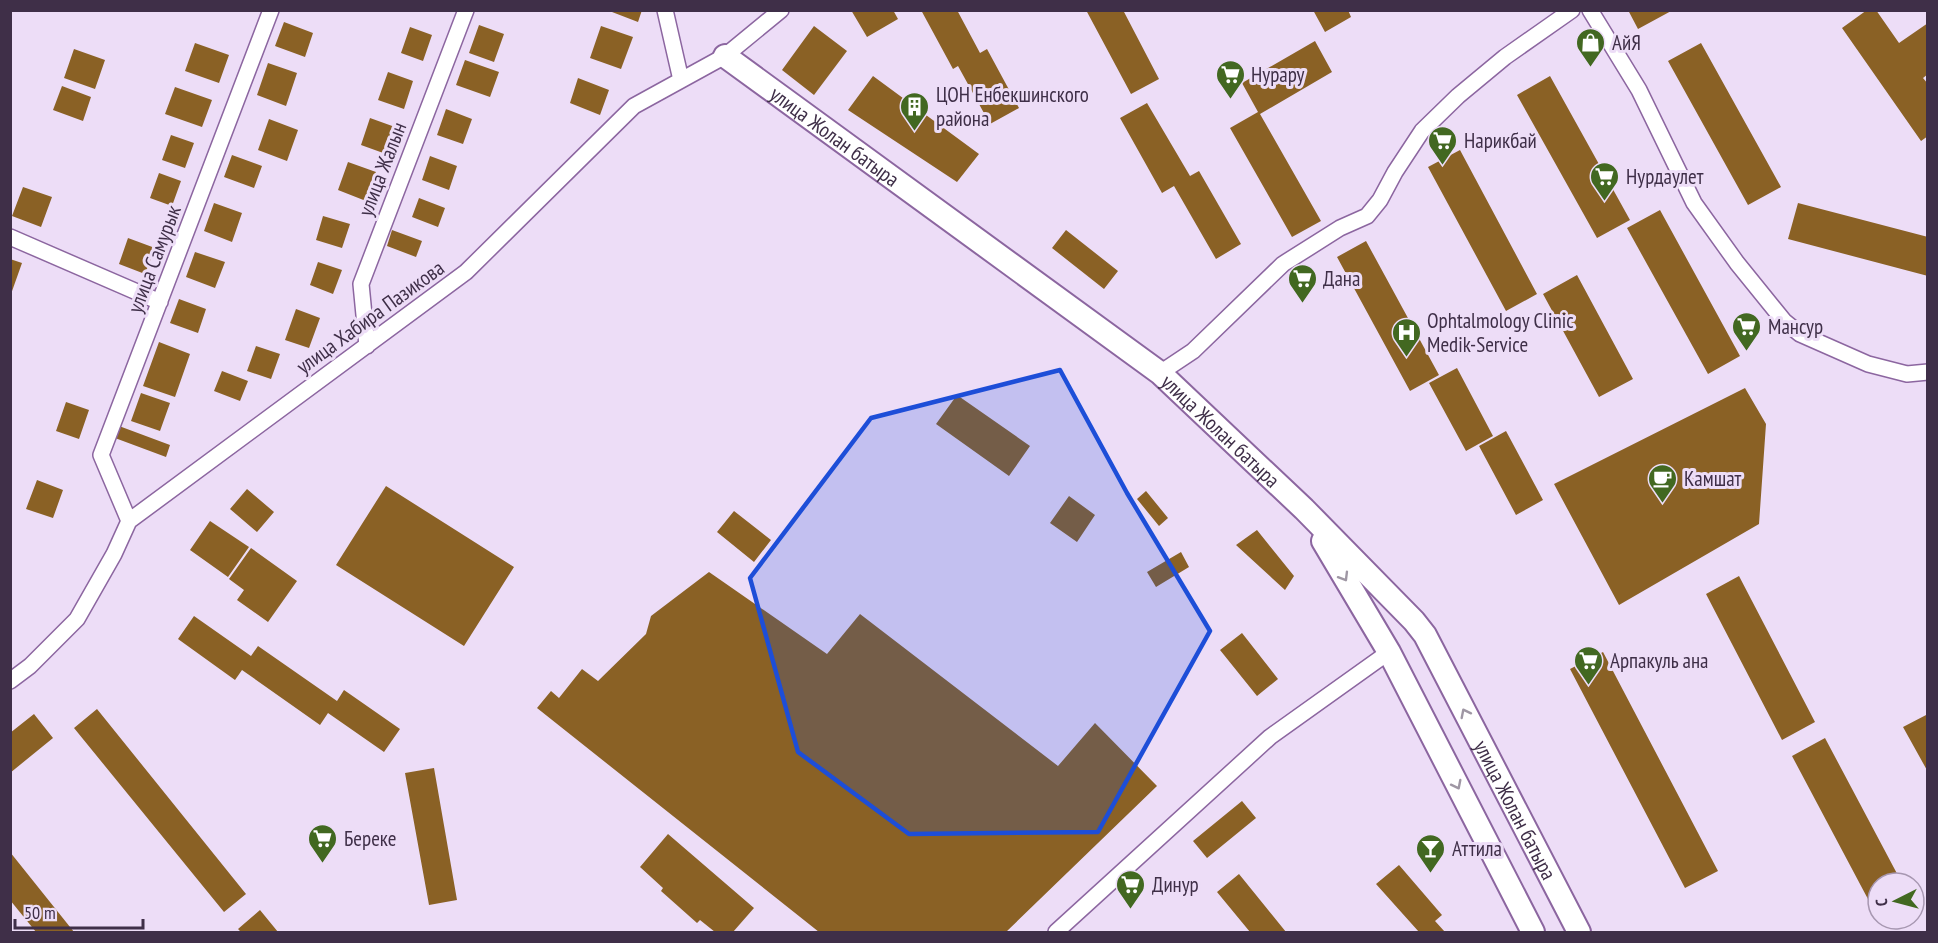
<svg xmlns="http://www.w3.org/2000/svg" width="1938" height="943" font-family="'PT Sans Narrow',sans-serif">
<rect width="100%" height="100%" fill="#edddf7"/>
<path fill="#8a6125" d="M613,10H642L638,22L612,12Z
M851,10H893L898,19L867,37Z
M921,10H957L980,53L987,49L1019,108L990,124L958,66L953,69Z
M1086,10H1123L1159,79L1131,94Z
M1313,10H1348L1351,17L1325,32Z
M1628,10H1673L1638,29Z
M1867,10H1876L1899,43L1928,23V74L1923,78L1928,84V136L1921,141L1842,28Z
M284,22L313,33L305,57L275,46Z
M479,25L504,34L494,62L469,53Z
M601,26L633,37L621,69L590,58Z
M814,26L847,51L814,95L782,70Z
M410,27L432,35L423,61L401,53Z
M1315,41L1332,72L1260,114L1321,221L1292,237L1230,128L1258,112L1242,83Z
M195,43L229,55L219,83L185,71Z
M1701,43L1781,187L1748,205L1668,61Z
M74,49L105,60L95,89L64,78Z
M465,60L499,72L490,97L456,85Z
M268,63L297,73L286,106L257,95Z
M388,72L413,81L404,109L378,100Z
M873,76L979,154L957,182L848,110Z
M1550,76L1630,220L1597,238L1517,95Z
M578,78L609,90L600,115L570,103Z
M62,86L91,97L83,121L53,110Z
M175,87L212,100L202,127L165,114Z
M1147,103L1190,176L1199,171L1241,244L1216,259L1174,186L1162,193L1120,118Z
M446,109L472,119L463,144L437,135Z
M370,118L395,127L386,154L361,145Z
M269,119L298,130L287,161L258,150Z
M171,135L194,143L185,168L162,160Z
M1460,150L1537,294L1506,311L1428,167Z
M232,155L262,166L254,188L224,177Z
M430,156L457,166L449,190L422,180Z
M348,162L376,172L366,201L338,190Z
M159,173L181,181L172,206L150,198Z
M23,187L52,197L41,227L12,216Z
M419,198L445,208L438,227L412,217Z
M214,203L242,213L232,242L204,231Z
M1798,203L1928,237V276L1788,239Z
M1660,210L1740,356L1708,374L1627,228Z
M323,216L350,224L342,248L316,240Z
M392,230L422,241L416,257L387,246Z
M1066,230L1118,271L1104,289L1052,248Z
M128,238L155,248L145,274L119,264Z
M1366,241L1439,375L1410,391L1337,257Z
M195,252L225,262L215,288L186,277Z
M10,259L22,263L11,294H10Z
M318,262L342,270L333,294L310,285Z
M1577,275L1633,379L1599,397L1543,294Z
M179,299L206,309L198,333L170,323Z
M296,309L320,318L309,348L285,340Z
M159,342L190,354L175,397L143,386Z
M256,346L280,354L271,379L247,371Z
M1457,368L1493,436L1466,451L1429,383Z
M222,371L248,381L240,401L214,391Z
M1745,388L1766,424L1759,524L1619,605L1554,484Z
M141,393L170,403L160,431L131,421Z
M957,395L1030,446L1009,476L936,424Z
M66,402L89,410L79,439L56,431Z
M119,426L170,445L166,457L115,438Z
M1506,431L1543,500L1516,515L1479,446Z
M37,480L63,490L53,518L26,509Z
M386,486L514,567L464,646L336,565Z
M247,489L274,512L257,532L230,509Z
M1146,491L1168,518L1159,526L1137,499Z
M1069,496L1095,515L1077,542L1050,523Z
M734,511L771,540L754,562L717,532Z
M210,521L249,547L228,577L190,550Z
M1257,530L1294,576L1285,590L1236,545Z
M251,548L297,581L268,622L237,600L244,590L229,579Z
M1181,552L1189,567L1156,587L1147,572Z
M709,572L827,654L860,614L1058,766L1095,723L1157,786L1006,932H819L537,708L551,691L559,698L582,669L598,681L646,634L651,616Z
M1739,576L1815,722L1782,740L1706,594Z
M194,616L251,656L258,646L337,701L344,690L400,729L384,752L328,713L320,725L242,670L235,680L178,639Z
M1242,633L1278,679L1257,696L1220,650Z
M1603,652L1718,871L1685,888L1570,669Z
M97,709L246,894L224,912L74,728Z
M34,714L53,738L10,773V733Z
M1928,714V772L1903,727Z
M1825,738L1902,883H1878V896L1869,901L1792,756Z
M434,768L457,900L429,905L405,773Z
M1242,801L1256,818L1207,858L1193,841Z
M668,834L754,908L733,932H715L700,920L697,923L661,891L663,888L640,867Z
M10,852L74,932H36L10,900Z
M1399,865L1442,915L1435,921L1445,932H1419L1376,884Z
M1239,874L1286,932H1250L1217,892Z
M260,910L278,932H241L238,929Z"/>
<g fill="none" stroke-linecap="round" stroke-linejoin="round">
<defs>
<path id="street" d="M665,10L681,80
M1590,10L1639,90L1694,203L1737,263L1784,321L1800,334L1868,364L1907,374L1928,372
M10,237L160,302
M367,346L361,284L466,10
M1160,373L1193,351L1283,264L1340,228L1367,216L1380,200L1395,172L1422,131L1458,96L1505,57L1572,10
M129,521L101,455L271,10
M10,681L30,666L77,619L114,554L129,521L466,272L634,106L725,56L781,10
M1056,932L1270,737L1389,652"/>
<g id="secondary">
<path id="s1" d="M725,56L1160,373L1304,509L1414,621L1425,635L1579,932"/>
<path d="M1323,541L1389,652L1533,932"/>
</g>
</defs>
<use href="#street" stroke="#8c66a0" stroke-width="18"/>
<use href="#secondary" stroke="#8c66a0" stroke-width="26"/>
<use href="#street" stroke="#fff" stroke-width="15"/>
<use href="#secondary" stroke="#fff" stroke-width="22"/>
</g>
<defs><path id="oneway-chevron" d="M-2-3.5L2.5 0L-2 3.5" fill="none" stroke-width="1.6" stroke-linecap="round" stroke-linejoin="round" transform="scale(1.5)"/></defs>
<g stroke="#9f97a4">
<use href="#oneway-chevron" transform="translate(1344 577) rotate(59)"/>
<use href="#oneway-chevron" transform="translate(1465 713) rotate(-117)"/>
<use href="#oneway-chevron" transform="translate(1457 785) rotate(63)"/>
</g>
<path fill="#1d4ed8" fill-opacity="0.2" stroke="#1d4ed8" stroke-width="4.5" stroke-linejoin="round" d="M1060,370L1127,493L1210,631L1098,832L909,834L798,752L750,578L871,418Z"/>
<defs>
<symbol id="shop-pin" viewBox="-11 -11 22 30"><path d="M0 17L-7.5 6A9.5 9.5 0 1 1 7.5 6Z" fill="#426821" stroke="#edddf7"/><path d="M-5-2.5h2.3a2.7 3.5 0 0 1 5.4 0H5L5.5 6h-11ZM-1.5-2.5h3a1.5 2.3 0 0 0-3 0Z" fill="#fff"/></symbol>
<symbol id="supermarket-pin" viewBox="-11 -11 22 30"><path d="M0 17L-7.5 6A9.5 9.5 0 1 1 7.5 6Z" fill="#426821" stroke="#edddf7"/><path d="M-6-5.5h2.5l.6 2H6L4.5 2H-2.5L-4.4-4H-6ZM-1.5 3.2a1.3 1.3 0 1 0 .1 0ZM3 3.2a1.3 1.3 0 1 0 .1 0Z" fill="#fff"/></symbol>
<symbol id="building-pin" viewBox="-11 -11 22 30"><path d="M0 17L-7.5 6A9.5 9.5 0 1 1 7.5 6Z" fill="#426821" stroke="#edddf7"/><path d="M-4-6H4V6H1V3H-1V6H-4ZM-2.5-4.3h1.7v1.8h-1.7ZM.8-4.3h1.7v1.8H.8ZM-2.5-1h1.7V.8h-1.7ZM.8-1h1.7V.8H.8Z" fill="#fff"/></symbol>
<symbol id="hospital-pin" viewBox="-11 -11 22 30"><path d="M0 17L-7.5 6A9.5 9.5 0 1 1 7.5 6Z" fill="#426821" stroke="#edddf7"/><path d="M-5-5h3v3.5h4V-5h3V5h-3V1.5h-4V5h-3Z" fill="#fff"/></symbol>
<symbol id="cafe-pin" viewBox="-11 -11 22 30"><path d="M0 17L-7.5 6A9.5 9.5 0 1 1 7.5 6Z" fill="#426821" stroke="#edddf7"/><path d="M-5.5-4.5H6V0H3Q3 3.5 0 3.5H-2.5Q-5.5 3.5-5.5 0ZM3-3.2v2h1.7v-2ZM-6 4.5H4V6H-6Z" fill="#fff"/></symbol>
<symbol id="bar-pin" viewBox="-11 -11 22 30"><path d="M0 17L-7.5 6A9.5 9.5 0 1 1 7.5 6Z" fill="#426821" stroke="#edddf7"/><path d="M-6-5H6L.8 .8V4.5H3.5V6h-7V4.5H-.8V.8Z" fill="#fff"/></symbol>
</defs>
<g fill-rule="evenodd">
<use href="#shop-pin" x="1574" y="26" width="33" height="45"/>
<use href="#supermarket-pin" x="1214" y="58" width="33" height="45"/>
<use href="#building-pin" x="898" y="90" width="33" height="45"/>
<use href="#supermarket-pin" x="1426" y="124" width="33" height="45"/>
<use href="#supermarket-pin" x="1588" y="160" width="33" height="45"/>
<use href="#supermarket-pin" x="1286" y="262" width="33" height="45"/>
<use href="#supermarket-pin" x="1730" y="310" width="33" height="45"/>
<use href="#hospital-pin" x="1390" y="316" width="33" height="45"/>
<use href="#cafe-pin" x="1646" y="462" width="33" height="45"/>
<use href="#supermarket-pin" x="1572" y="644" width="33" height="45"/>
<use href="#supermarket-pin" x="306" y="822" width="33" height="45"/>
<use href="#bar-pin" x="1414" y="832" width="33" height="45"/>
<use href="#supermarket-pin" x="1114" y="868" width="33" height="45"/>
</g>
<g text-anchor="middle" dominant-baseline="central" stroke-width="6" stroke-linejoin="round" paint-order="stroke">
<g font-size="21" fill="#3f2f48" stroke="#edddf7" text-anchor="start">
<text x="1612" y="42">АйЯ</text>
<text x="1251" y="74">Нурару</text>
<text x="936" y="94">ЦОН Енбекшинского<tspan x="936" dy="24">района</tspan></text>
<text x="1464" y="140">Нарикбай</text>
<text x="1626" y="176">Нурдаулет</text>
<text x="1323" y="278">Дана</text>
<text x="1427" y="320">Ophtalmology Clinic<tspan x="1427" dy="24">Medik-Service</tspan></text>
<text x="1768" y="326">Мансур</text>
<text x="1684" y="478">Камшат</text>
<text x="1610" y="660">Арпакуль ана</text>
<text x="344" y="838">Береке</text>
<text x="1452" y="848">Аттила</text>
<text x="1152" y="884">Динур</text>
</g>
<g font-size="21" fill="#3f2f48" stroke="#edddf7">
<text stroke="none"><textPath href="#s1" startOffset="136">улица Жолан батыра</textPath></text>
<text transform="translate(382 169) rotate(-69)">улица Жалын</text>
<text transform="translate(154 259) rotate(-69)">улица Самурык</text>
<text transform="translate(370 317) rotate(-36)">улица Хабира Пазикова</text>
<text stroke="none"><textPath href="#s1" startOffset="622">улица Жолан батыра</textPath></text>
<text stroke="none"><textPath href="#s1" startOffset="1108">улица Жолан батыра</textPath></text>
</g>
</g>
<rect width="1938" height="943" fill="none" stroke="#3f2f48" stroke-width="24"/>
<g transform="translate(1896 901) rotate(264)"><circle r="28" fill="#edddf7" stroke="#a797b1" stroke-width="1.5"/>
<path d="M0-4.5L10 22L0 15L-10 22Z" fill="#426821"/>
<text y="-9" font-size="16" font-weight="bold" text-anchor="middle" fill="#3f2f48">С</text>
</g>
<path d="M15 919v9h128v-9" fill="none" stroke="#3f2f48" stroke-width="3"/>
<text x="24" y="919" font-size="18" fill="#3f2f48" stroke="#edddf7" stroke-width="4.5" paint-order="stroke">50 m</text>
</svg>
